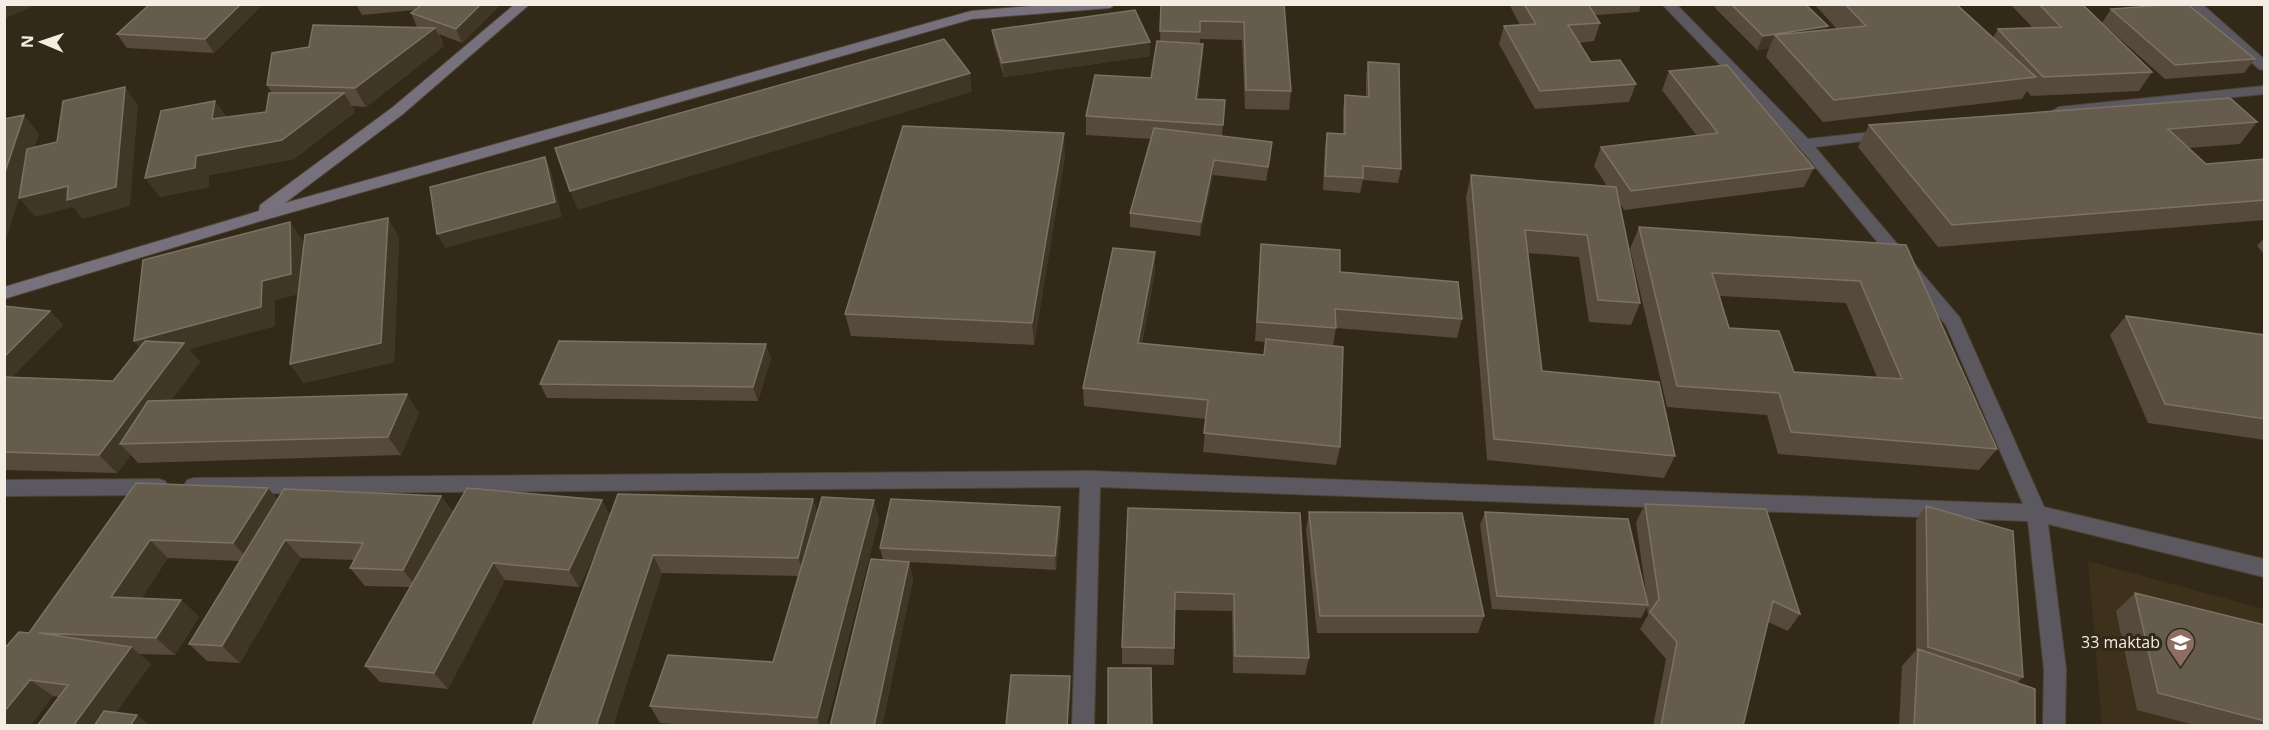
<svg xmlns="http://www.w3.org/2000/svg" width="2269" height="730" font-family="'Open Sans',sans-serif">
<rect width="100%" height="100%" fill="#332919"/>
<path fill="#3e311b" d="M2088,561L2264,609V725H2102Z"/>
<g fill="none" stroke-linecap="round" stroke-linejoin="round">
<defs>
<path id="street" d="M1662,4H1676L1808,139L1891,130L1894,133L1886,138L1815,147L1960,318L2044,507L2264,559V577L2048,524L2066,669L2065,726H2043L2044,669L2028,521L1100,487L1094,726H1072L1080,487L194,494L187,492L184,486L187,480L194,478L1090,471L2023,504L1946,325L1799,147Z
M2187,4H2202L2264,59V70L2259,69Z
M2264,86V94L2059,115L2052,111L2059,107Z
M158,479L165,481L168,487L165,493L158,495L4,496V480Z"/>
<path id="secondary" d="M515,4H530L403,114L285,203L971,11L1053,4H1116L1110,8L972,19L261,221L4,299V287L259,211L260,205L393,107Z"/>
</defs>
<use href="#street" stroke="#4e4435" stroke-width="2"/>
<use href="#secondary" stroke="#4e4435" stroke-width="2"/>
<use href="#street" fill="#5c5860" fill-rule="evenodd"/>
<use href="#secondary" fill="#77717e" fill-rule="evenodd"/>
</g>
<path fill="#554a3b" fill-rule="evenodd" d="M150,4H263L214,53L127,48L117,34Z
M356,4H501L462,43L439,34L444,46L366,107L352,106L355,112L294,159L209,175V187L160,197L215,101L226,117L266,112L272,93L267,85L419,28L417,27L411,13L415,10L362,15Z
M1161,4H1284L1291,91L1289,110L1245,109L1242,40L1200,39V44H1203L1202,62L1198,99L1225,100L1222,136L1271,156L1266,181L1213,175L1200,236L1130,227V213L1151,139L1086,135V116L1151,78L1160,41Z
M1509,4H1641L1639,12L1595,15L1600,23L1594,41L1579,43L1591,62L1636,84L1629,102L1535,109L1499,44L1504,26L1520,25Z
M1716,4H1805L1826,30L1837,29L1814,4H1956L1993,38L1998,29L2033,28L2010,4H2082L2152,72L2139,91L2031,96L2027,91L2022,99L1823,122L1766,57L1769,48L1757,50L1715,8Z
M2111,9L2255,59L2244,73L2165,79L2102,23Z
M992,30L1150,56L1004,77L994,44Z
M1368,62L1401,169L1398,183L1363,180L1360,193L1323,190L1325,147L1327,133L1343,134V109L1345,95L1366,97V76Z
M1669,71L1814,168L1804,187L1624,210L1620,204L1640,303L1631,325L1589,322L1579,257L1528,253L1542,371L1675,456L1664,478L1487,460L1466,197L1471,175L1607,186L1594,166L1601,147L1697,136L1662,90Z
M2257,122L2240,144L2188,148L2206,164L2265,159V220L1938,247L1858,147L1869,125Z
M1065,155L1034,345L851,336L845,314Z
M1639,227L1906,245L1997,449L1979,470L1778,454L1767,415L1667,407L1630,249ZM1720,296L1846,303L1877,377L1794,372L1729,328Z
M399,237L394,362L304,383L290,364L298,294L275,300V326L189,349L200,362L171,400L419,413L401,455L138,463L131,455L117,473L4,470V306L50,311L63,325L12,377L113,381L303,241V254Z
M2265,237V255L2257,246Z
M1261,244L1340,272L1462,319L1457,338L1336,328L1333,346L1340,447L1336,465L1203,452L1206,419L1084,406L1083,388L1155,252V271L1142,343L1264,355L1266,342L1255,341Z
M2126,316L2265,335V440L2148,423L2110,335Z
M771,358L758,401L547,398L540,384Z
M136,483L268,488L278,500L441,496L453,512L610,515L813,499L817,513L879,519L826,726H702L660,723L650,706L773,662L799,576L662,573L613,726H532L600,542L579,587L505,580L448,689L380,682L365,666L410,587L365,586L350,568L354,560L301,558L240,663L207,661L189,644L240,561L168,558L141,598L181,600L199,617L175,655L139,654L151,664L116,712L151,726L59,697L53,696L30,726H4L29,633Z
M1645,504L1800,614L1788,631L1768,622L1743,726H1653L1666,659L1640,629L1648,615L1647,607L1641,618L1492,609L1480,525L1485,512L1646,593L1636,522Z
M1926,506L2023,677L2017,683L2035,726H1899L1902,666L1916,650V520Z
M1128,508L1300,513L1309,658L1305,675L1233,673L1232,611L1175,610L1174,665L1122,664V647Z
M1309,512L1484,616L1478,633H1317L1306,530Z
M1061,521L1056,570L909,562L913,579L882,726H830L883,560L880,548Z
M2135,593L2265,625V726H2198L2137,710L2116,611Z"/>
<path fill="#403626" d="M4,4H38L4,19Z
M241,4H263L214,53L205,39Z
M481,4H501L462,43L456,29Z
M1828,26L1822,40L1775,35L1769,48L1757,50L1763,36Z
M435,28L444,46L366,107L355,88Z
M1150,42V56L1004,77L1002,63Z
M1203,44L1202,62L1196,117V99Z
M970,73L972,92L578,210L570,191Z
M125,87L138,106L130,206L82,219L73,207L35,217L19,198L4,247V175L24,115L39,134L20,197L68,186Z
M344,93L355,112L294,159L209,175V187L160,197L145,178Z
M215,101L227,120L212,119Z
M1064,133L1065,155L1034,345L1032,323Z
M1272,142L1271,156L1266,181L1268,167Z
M545,157L551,171L562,217L445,248L437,234Z
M1214,160L1213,175L1200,236L1201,222Z
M388,218L399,237L394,362L304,383L290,364Z
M290,222L303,241L304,293L275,300V326L189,349L200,362L139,444H120L131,455L117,473L99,455L150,360L134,341L262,281Z
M1155,252V271L1138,362V343Z
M50,311L63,325L4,385V357Z
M766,344L771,358L758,401L753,387Z
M407,394L419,413L401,455L388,437Z
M268,488L283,506L250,561L233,543Z
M441,496L454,514L417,588L403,570Z
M813,499L818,517L805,576L798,558Z
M602,500L612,518L579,587L569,570Z
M874,500L879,519L826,726H820L817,718Z
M1060,507L1061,521L1056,570L1055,556Z
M150,540L168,558L131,615L111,597Z
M285,540L301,558L240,663L222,646Z
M653,555L662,573L613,726H596Z
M909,562L913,579L882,726H874Z
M493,563L505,580L448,689L434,673Z
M181,600L199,617L175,655L156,638Z
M131,647L151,664L107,726H73Z
M1070,676L1071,688L1068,726H1067Z
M30,680L53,696L30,726H4V712Z
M137,715L151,726H130Z"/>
<path fill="#665c4d" stroke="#7c7264" stroke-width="1.5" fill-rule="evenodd" d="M150,4H241L205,39L117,34Z
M423,4H481L456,29L411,13Z
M1161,4H1284L1291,91L1246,90L1244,22L1200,21V32L1160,31Z
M1524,4H1588L1600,23L1568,25L1591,62L1620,60L1636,84L1540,91L1504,26L1536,24Z
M1731,4H1805L1828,26L1763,36Z
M1845,4H1956L2036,77L1834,100L1775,35L1866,26Z
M2039,4H2082L2152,72L2043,77L1998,29L2061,27Z
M2176,4H2187L2255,59L2175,65L2111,9Z
M1135,10L1150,42L1002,63L992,30Z
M313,25L435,28L355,88L267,85L272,53L309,47Z
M944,39L970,73L570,191L555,148Z
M1157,41L1203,44L1196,99L1225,100L1223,125L1086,116L1095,75L1151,78Z
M1368,62L1399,64L1401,169L1363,166V178L1325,176L1327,133L1345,134V95L1369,97Z
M1727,65L1814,168L1631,191L1601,147L1718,133L1669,71Z
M125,87L116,187L67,200L68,186L19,198L27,149L57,142L63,101Z
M269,93H344L282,140L196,156L195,168L145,178L161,111L215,101L212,119L266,112Z
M2230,98L2257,122L2168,129L2206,164L2265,159V200L1952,225L1869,125Z
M24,115L4,175V119Z
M903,126L1064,133L1032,323L845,314Z
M1154,128L1272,142L1268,167L1214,160L1201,222L1130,213Z
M545,157L555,202L437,234L430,187Z
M1471,175L1616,187L1640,303L1598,300L1587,235L1525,230L1542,371L1659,382L1675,456L1494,439Z
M388,218L381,343L290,364L305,235Z
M290,222L291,274L262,281L261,307L134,341L143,260Z
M1639,227L1906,245L1997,449L1791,432L1779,393L1677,386ZM1712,273L1860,281L1902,379L1794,372L1779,331L1729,328Z
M1261,244L1340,250V272L1458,282L1462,319L1335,309L1336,328L1257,322Z
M1113,248L1155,252L1138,343L1264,355L1266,339L1343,347L1340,447L1204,433L1208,400L1083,388Z
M4,306L50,311L4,357Z
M2126,316L2265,335V419L2165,404Z
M145,341L184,343L99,455L4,452V377L113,381Z
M559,341L766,344L753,387L540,384Z
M407,394L388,437L120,444L148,401Z
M136,483L268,488L233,543L150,540L111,597L181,600L156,638L39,633L131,647L73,726H37L68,685L30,680L4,712V649L19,632L29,633Z
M467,488L602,500L569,570L493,563L434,673L365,666Z
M284,489L441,496L403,570L350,568L363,543L285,540L222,646L189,644Z
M618,494L813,499L798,558L653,555L596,726H532Z
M822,497L874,500L817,718L650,706L668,655L773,662Z
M891,499L1060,507L1055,556L880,548Z
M1645,504L1766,509L1800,614L1773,601L1743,726H1661L1677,642L1650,612L1659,599Z
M1926,506L2013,531L2023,677L1928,647Z
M1128,508L1300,513L1309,658L1235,656L1234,594L1175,592L1174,648L1122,647Z
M1309,512L1462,513L1484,616H1320Z
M1485,512L1628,519L1648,605L1497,596Z
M871,559L909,562L874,726H830Z
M2135,593L2265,625V721L2158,693Z
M1918,649L2035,689V726H1914Z
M1108,668H1151L1152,726H1108Z
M1011,675L1070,676L1067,726H1006Z
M104,711L137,715L130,726H94Z"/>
<defs>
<symbol id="school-pin" viewBox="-11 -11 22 30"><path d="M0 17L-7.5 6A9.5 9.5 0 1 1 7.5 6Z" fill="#8d6e63" stroke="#332919"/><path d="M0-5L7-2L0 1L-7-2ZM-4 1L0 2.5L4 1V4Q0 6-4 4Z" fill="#fff"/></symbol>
</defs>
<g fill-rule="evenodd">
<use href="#school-pin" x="2164" y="626" width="33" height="45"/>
</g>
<g text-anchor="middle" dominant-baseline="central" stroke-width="6" stroke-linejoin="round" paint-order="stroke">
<g font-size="16" fill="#f4ede3" stroke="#332919" text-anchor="end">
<text x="2160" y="642">33 maktab</text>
</g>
</g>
<rect width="2269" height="730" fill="none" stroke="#f4ede3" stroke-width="12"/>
<g transform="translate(42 42) rotate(272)" stroke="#332919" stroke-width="4.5" paint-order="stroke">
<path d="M0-4.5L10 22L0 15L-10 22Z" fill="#f4ede3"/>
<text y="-9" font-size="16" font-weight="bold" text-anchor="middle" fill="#f4ede3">N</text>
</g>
</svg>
